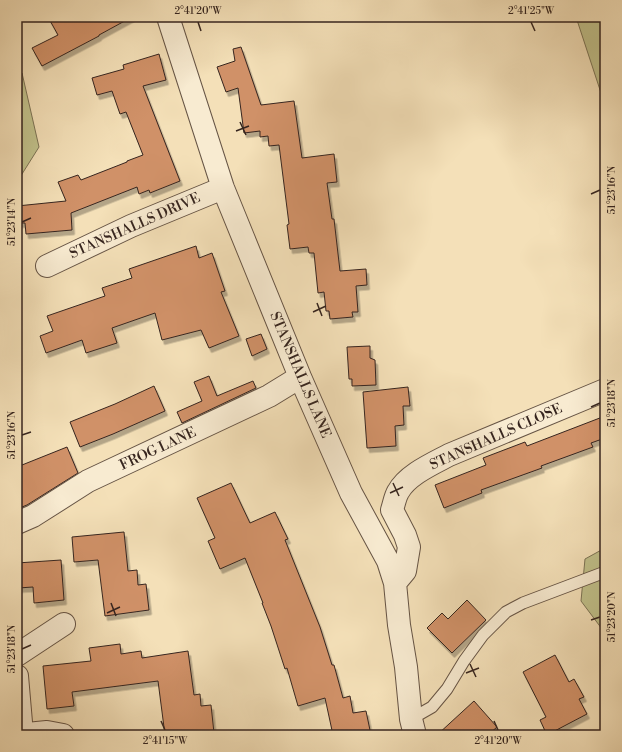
<svg xmlns="http://www.w3.org/2000/svg" width="622" height="752" font-family="'Libre Bodoni',serif">
<defs>
<filter id="shadow"><feDropShadow dx="2.5" dy="4.5" stdDeviation="0" flood-color="#0004"/></filter>
</defs>
<rect width="100%" height="100%" fill="#f4e0b8"/>
<filter id="stains"><feTurbulence type="fractalNoise" baseFrequency=".005" numOctaves="4"/><feColorMatrix values="0 0 0 0 .2 0 0 0 0 .09 0 0 0 0 .02 0 0 0 .5 -.17"/></filter>
<radialGradient id="worn" r=".72"><stop offset=".6" stop-color="#630" stop-opacity="0"/><stop offset="1" stop-color="#630" stop-opacity=".3"/></radialGradient>
<path fill="#c1c18b" stroke="#7c7355" d="M576,17H605V105Z
M22,73L39,147L17,182V74Z
M605,548V633L581,601L585,559Z"/>
<path fill="#d09167" stroke="#36251f" filter="url(#shadow)" d="M48,17H132L99,35V36L42,66L32,48L58,35Z
M241,47L261,105L294,101L302,158L334,154L337,182L327,183L332,219H334L340,271L366,269L367,285L356,286L358,312H352L353,317L330,319L329,311H326L324,292L318,293L314,253H309L308,247L290,249L287,225L289,224L279,145L269,146L268,136L260,137V131L244,133L238,88L226,92L217,67L235,61L233,49Z
M159,54L166,80L143,86L180,181L150,193L149,190L139,194L137,187L71,213L72,230L26,234L25,223H17V206L66,201L58,182L78,175L81,180L127,162V161L143,155L126,112L120,114L112,91L97,95L92,78L124,69L123,65Z
M196,246L199,258L212,253L225,291L221,292L239,336L209,348L201,330L162,340L155,313L112,328L117,343L86,353L82,340L46,353L40,336L53,331L47,316L105,296L102,288L132,278L129,269Z
M261,334L267,349L252,356L246,339Z
M370,346V358L375,360L376,385L352,386V379H349L347,347Z
M209,376L217,396L253,381L256,388L182,423L177,412L202,401L194,382Z
M154,386L165,411L113,434L80,447L70,422L115,404Z
M408,387L410,406H403L404,425L395,426L396,446L367,448L363,392Z
M605,416V438L591,443L593,447L541,466L542,468L481,490L482,493L444,508L435,485L486,465L483,458L525,442L527,446Z
M67,447L78,473L27,505L17,509V467Z
M231,483L250,523L275,512L288,539L285,540L320,627L332,665H334L343,698L350,696L353,713L366,711L371,735H333L325,698L298,706L287,668L285,669L271,626L262,603H263L245,558L220,569L208,541L215,538L197,498Z
M124,532L128,571L137,570L138,585L146,584L149,610L105,616L98,560L74,562L72,537Z
M61,560L64,600L34,603L33,587L18,588L17,563Z
M467,600L486,620L452,653L427,628L442,613L448,619Z
M120,644L121,654L141,651L142,658L188,651L194,695L200,694L201,706L211,705L214,733L196,735H165L158,681L72,692L74,706L47,709L43,666L91,661L89,648Z
M555,655L569,682L574,679L584,697L579,699L587,714L547,735L540,720L546,717L523,672Z
M474,701L497,727L488,735H437Z"/>
<g fill="none" stroke-linecap="round" stroke-linejoin="round">
<defs>
<path id="service" d="M411,719L432,707L447,689L464,661L483,635L506,612L523,603L605,572"/>
<path id="minor" d="M168,17L223,188L300,377L351,493L388,561L395,583L399,625L406,667L411,719L415,735
M47,266L131,226L223,188
M17,523L33,516L88,481L269,396L300,377
M395,583L405,571L409,547L405,535L392,510C394,504 395,497 398,492C407,475 432,464 449,455L605,390
M17,655L64,624
M17,676L22,734
M17,735L47,732L63,735"/>
</defs>
<use href="#service" stroke="#665445" stroke-width="13"/>
<use href="#minor" stroke="#665445" stroke-width="24"/>
<use href="#service" stroke="#f8ebd1" stroke-width="11"/>
<use href="#minor" stroke="#f8ebd1" stroke-width="22"/>
</g>
<path fill="none" stroke="#36251f" stroke-width="1.5" d="M198,22L201,31M531,22L535,31M240,122L246,135M236,131L249,126M591,194L600,190M22,222L31,218M317,303L322,316M313,312L326,306M591,407L600,403M22,435L31,432M393,483L399,496M390,493L403,487M111,603L116,616M107,613L120,607M591,620L600,617M22,649L31,645M470,664L476,677M466,673L479,668M161,721L165,730M494,721L498,730"/>
<g text-anchor="middle" dominant-baseline="central" stroke-width="3" stroke-linejoin="round" paint-order="stroke">
<g font-size="14" fill="#36251f" stroke="#f8ebd1">
<text transform="translate(135 226) rotate(-24)">STANSHALLS DRIVE</text>
<text transform="translate(300 375) rotate(67)">STANSHALLS LANE</text>
<text transform="translate(496 437) rotate(-24)">STANSHALLS CLOSE</text>
<text transform="translate(158 449) rotate(-25)">FROG LANE</text>
</g>
</g>
<rect width="622" height="752" fill="none" stroke="#f4e0b8" stroke-width="44"/>
<rect x="22" y="22" width="578" height="708" fill="none" stroke="#36251f" stroke-width="1.5"/>
<g font-size="10" text-anchor="middle" fill="#36251f">
<text x="198" y="14">2°41'20"W</text>
<text x="531" y="14">2°41'25"W</text>
<text transform="translate(611 190) rotate(-90)" y="4">51°23'16"N</text>
<text transform="translate(11 222) rotate(-90)" y="4">51°23'14"N</text>
<text transform="translate(611 403) rotate(-90)" y="4">51°23'18"N</text>
<text transform="translate(11 435) rotate(-90)" y="4">51°23'16"N</text>
<text transform="translate(611 617) rotate(-90)" y="4">51°23'20"N</text>
<text transform="translate(11 649) rotate(-90)" y="4">51°23'18"N</text>
<text x="165" y="744">2°41'15"W</text>
<text x="498" y="744">2°41'20"W</text>
</g>
<rect width="100%" height="100%" filter="url(#stains)"/>
<rect width="100%" height="100%" fill="url(#worn)"/>
</svg>
